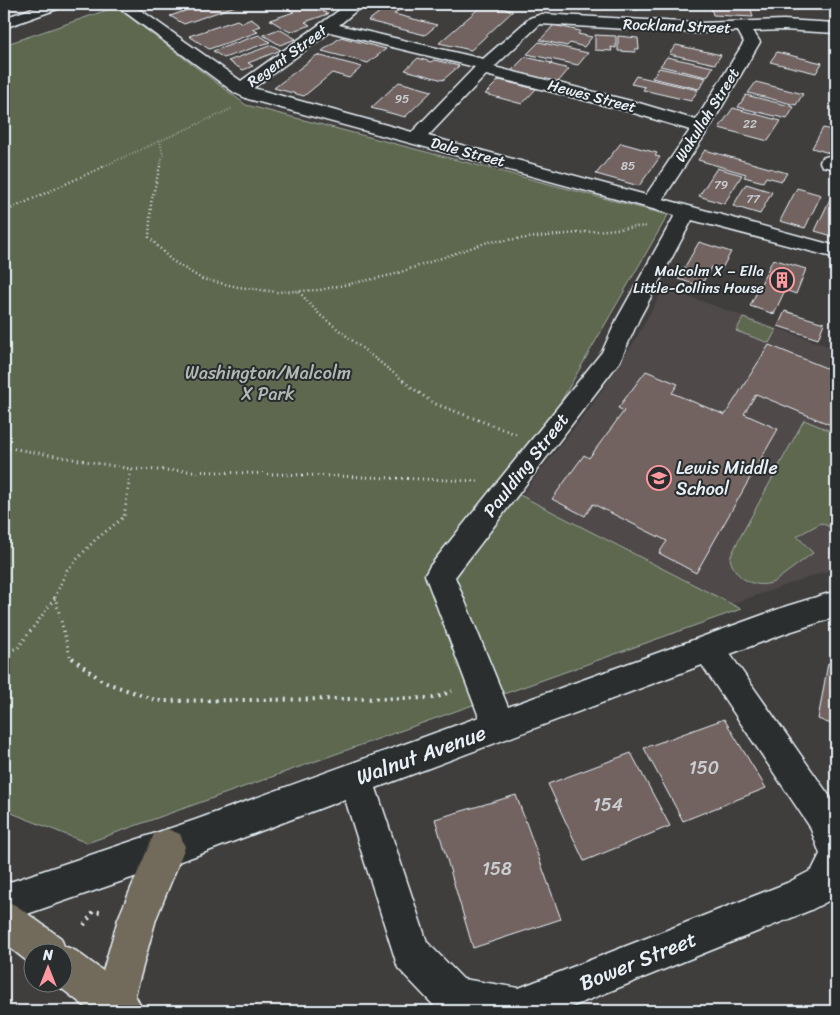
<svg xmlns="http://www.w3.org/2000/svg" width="840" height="1015" font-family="Sriracha,sans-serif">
<rect width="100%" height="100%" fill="#403e3d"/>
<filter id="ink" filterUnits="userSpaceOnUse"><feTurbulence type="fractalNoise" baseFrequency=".02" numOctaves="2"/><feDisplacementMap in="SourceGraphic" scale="10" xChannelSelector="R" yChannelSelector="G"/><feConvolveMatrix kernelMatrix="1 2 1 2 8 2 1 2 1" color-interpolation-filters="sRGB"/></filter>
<g filter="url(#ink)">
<path fill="#4f4948" d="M664,288L836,349V568L667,626L482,551L537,475L591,407L634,342Z"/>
<path fill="#5d684f" stroke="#a2aca4" d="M116,7L246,105L668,215L510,490L741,609L87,843L4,810V45Z
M743,318L776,330L769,343L736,331Z
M804,420L836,433V530L821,523L797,536L813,553L774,582C755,590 734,578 730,558L738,541Z"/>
<path fill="#726461" stroke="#e8f1f8" d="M205,4H241L184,24L170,16Z
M302,4H309L328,14L305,22L310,25L290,32L270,20L294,12L288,9Z
M484,4L513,11L471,50L439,43Z
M577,4H608V7L577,5Z
M608,4H638V10L608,7Z
M710,4L750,5L753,17L713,15Z
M385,8L398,11L394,14L437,25L425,35L368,21Z
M251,19L261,26L252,29L258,32L209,49L189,36L237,20L242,23Z
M554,25L580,31L578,34L592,37L584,47L570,43L567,46L540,40Z
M279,29L296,39L280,45L263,35Z
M259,35L270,42L224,58L213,51Z
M595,35L616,36V48L611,47L612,51L595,50Z
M618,36L638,38L639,49H635V52L618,51Z
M341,37L386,49L368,63L322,51Z
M539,42L588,53L578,65L527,54Z
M272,45L281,50L248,63L253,66L243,70L228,61Z
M676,45L721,55L715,64L669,54Z
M777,52L822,63L816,73L770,62Z
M317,55L362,67L349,78L332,73L304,96L274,88Z
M525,57L552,63L550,64L569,69L558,82L510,72Z
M667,57L713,67L707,77L660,66Z
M418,58L431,62L434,60L459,66L443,80L405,70Z
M659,68L706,78L699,89L652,78Z
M636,76L698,90L691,101L643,90L645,87L631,84Z
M499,80L536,89L522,104L485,94Z
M399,82L432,91L405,117L371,108Z
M756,82L803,94L796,105L748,93Z
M746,95L794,107L787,119L738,107Z
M733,108L781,121L768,141L719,128Z
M823,128L836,131V155L812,148Z
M621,143L657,153L655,156L660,157L639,186L596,174Z
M705,150L787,173L782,181L766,177L763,182L744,177L746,174L698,160Z
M717,168L742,175L724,204L699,196Z
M746,184L772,192L760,214L733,206Z
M797,188L821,195L805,228L780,221Z
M830,199L836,201V237L815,231Z
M699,242L731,252L721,270L711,267L701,286L678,279Z
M773,259L806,269L796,294L785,290L774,314L750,306Z
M785,311L824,323L818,339L778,326Z
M769,345L836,372V427L756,394L744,414L778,429L696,573L659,553L667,541L593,504L585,516L552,499L584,455L589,458L624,411L618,408L646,371L678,384L672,393L725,415Z
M828,663L836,666V726L818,719Z
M724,719L766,788L683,821L644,748Z
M631,753L670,826L584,861L548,784Z
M516,795L561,919L473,948L435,819Z"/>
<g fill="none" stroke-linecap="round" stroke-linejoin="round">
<defs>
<path id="minor" d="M45,4H65L63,7L4,28V18Z
M116,4H132L241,81L348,4H364L339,25L483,59L530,18L542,14L698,23L783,20L836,23V33L783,30L753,31L760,42L710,127L663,199L836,246V258L692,220L639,319L620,361L455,577L508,707L787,606L836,591V617L789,632L730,654L835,804L836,897L811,910L561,1011H439L398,968L345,799L195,856L4,922V884L195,820L479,717L425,575L430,566L602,352L617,319L675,215L248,99L235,93L118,7ZM540,24L698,33L738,31L744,42L696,120L639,103L494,67ZM330,32L475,67L412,132L253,88ZM486,75L627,111L690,130L646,195L428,136ZM702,665L810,827L820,854L812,870L787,883L519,988L463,979L427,942L376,788Z
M829,156L836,157V169L822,166L820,162L822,158Z"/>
<path id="major" d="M167,829L180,834L185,847L156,919L135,995L143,1011H91L53,982H62V952H32V965L4,943V900L17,906L61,938L64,946L76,951L103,971L118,919L154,834Z"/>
</defs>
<use href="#minor" stroke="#e8f1f8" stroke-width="3"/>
<use href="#major" stroke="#e8f1f8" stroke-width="3"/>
<path stroke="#e8f1f8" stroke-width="2" stroke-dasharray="0.5 2.5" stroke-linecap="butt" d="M102,167L231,109
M160,167L163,155L160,141"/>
<path stroke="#e8f1f8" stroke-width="2.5" stroke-dasharray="1 3" stroke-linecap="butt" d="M160,166L151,203L149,237L171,260L202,279L238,287L277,292L320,290L392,275L488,242L646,226
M4,212L105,166
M299,292L320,315L405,382"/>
<path stroke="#e8f1f8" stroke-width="3" stroke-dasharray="1 4" stroke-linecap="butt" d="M403,381L433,403L516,434
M4,447L131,469L479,481
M4,652L18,648L55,598
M74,659L70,656L55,597L67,570L95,540L124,517L131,469"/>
<path stroke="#e8f1f8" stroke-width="4" stroke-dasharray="2 5" stroke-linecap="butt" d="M72,658L104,682L158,701L435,698L452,691
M84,925L94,911L103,913"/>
<use href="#minor" fill="#2a2d2e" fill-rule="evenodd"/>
<use href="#major" fill="#726b5a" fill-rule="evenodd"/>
</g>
</g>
<defs>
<symbol id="building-ring" viewBox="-11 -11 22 22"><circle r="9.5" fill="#2a2d2e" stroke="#ff9aa2" stroke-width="1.5"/><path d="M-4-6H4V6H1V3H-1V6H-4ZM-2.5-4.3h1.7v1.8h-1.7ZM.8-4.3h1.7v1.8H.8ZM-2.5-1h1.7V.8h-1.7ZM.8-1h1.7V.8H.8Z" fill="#ff9aa2"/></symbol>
<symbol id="school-ring" viewBox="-11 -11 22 22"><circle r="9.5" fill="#2a2d2e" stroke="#ff9aa2" stroke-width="1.5"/><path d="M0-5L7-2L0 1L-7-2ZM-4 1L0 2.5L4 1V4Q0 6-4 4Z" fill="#ff9aa2"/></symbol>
</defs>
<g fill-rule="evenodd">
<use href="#building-ring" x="768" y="266" width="28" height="28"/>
<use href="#school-ring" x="645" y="464" width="28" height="28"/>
</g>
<g text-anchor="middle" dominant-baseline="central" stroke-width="4" stroke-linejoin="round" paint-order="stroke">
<g font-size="12" fill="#caced2">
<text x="402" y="99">95</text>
<text x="750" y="124">22</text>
<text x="628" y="166">85</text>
<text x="721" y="185">79</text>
<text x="753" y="199">77</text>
</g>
<g font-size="15" fill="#e8f1f8" stroke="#2a2d2e">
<text transform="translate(677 26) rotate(2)">Rockland Street</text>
<text transform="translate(287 56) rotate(-36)">Regent Street</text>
<text transform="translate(592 96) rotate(15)">Hewes Street</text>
<text transform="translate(707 115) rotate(-58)">Wakullah Street</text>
<text transform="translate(468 152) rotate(15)">Dale Street</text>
</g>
<g font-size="15" fill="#e8f1f8" stroke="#2a2d2e" text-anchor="end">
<text x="764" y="271">Malcolm X – Ella<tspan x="764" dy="17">Little-Collins House</tspan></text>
</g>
<g font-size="18" fill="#b0bab4" stroke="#2a2d2e">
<text x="268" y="373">Washington/Malcolm<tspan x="268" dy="21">X Park</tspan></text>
</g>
<g font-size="18" fill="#e8f1f8" stroke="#2a2d2e">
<text transform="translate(526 465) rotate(-52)">Paulding Street</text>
</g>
<g font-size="18" fill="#e8f1f8" stroke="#2a2d2e" text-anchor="start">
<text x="676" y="468">Lewis Middle<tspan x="676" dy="21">School</tspan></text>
</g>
<g font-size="18" fill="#caced2">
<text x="704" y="768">150</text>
<text x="608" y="805">154</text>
<text x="497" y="869">158</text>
</g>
<g font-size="21" fill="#e8f1f8" stroke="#2a2d2e">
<text transform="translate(421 755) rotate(-20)">Walnut Avenue</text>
<text transform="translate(638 961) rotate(-22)">Bower Street</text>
</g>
</g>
<rect width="840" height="1015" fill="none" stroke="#2a2d2e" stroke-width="20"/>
<rect x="10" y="10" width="820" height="995" fill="none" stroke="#e8f1f8" stroke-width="2" filter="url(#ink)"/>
<g transform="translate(48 968)"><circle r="24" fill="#2a2d2e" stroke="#767b7f"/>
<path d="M0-4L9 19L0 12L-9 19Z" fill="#ff9aa2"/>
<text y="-8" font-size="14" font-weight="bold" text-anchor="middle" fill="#e8f1f8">N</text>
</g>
</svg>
